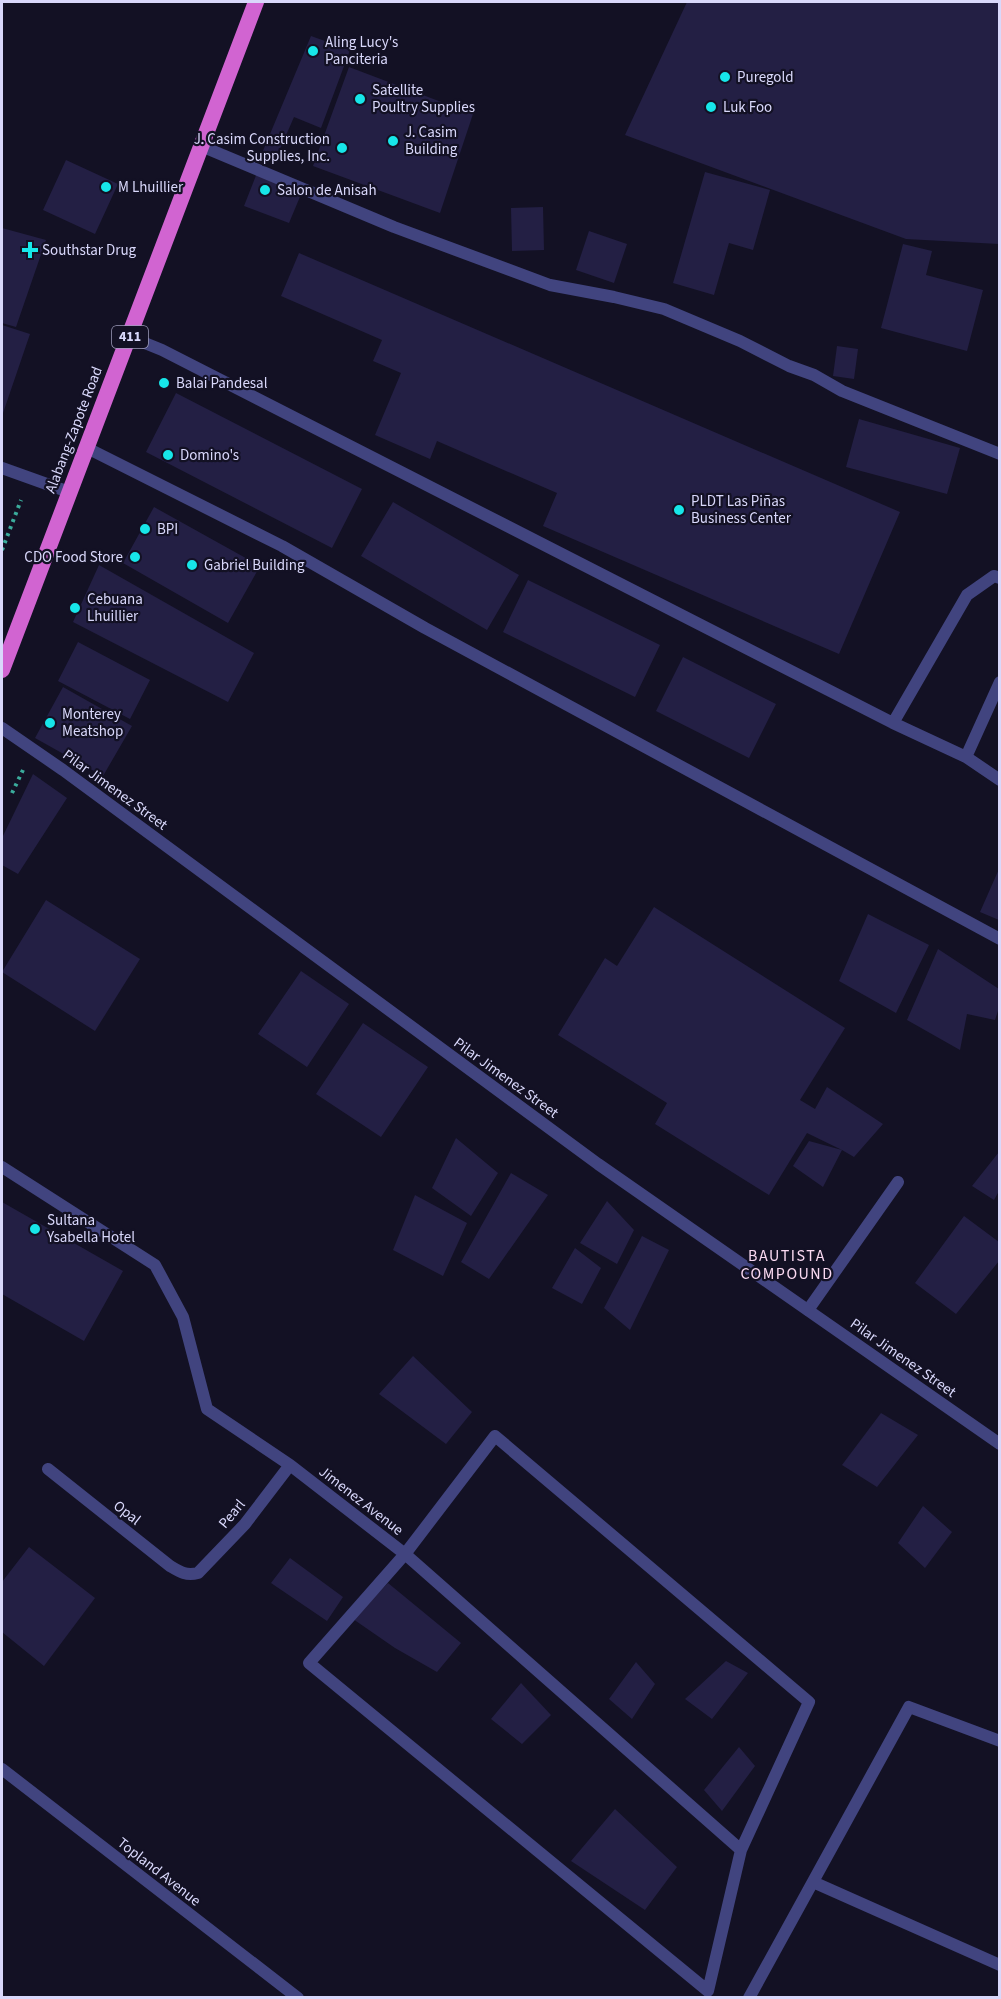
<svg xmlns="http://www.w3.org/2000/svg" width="1001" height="1999" font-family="'Source Sans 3',sans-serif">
<rect width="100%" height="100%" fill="#131124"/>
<path fill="#231f44" d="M687,2H999V244L906,239L625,135Z
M311,36L350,50L321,128L294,117L274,163L260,158Z
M349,67L473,114L440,213L313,166Z
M66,160L118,184L95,234L43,210Z
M705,172L770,190L753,250L729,243L714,295L673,283Z
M257,173L302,192L289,223L244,206Z
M543,207L544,250L512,251L511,208Z
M2,228L46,240L16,327L2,323Z
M589,231L627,244L614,283L576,270Z
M903,244L932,251L926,275L983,290L967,351L881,328Z
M299,253L900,512L839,654L543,526L557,493L437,441L430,459L375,435L401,373L373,361L382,340L281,296Z
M2,325L30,334L2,416Z
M837,346L858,349L854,379L833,376Z
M176,393L362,489L332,548L146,452Z
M859,419L960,448L947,494L846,467Z
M393,502L519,575L487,630L361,556Z
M154,507L260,566L228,623L123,563Z
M99,565L254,653L228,702L73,622Z
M528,580L660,645L635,697L503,632Z
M78,642L150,680L130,719L58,681Z
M683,657L776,704L749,758L656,711Z
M63,687L132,726L103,776L35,738Z
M33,774L67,798L18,874L2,865V838Z
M999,869V920L980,912Z
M46,900L140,959L95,1031L2,972Z
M654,907L845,1028L800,1100L815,1109L827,1087L883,1124L854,1157L842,1150L823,1187L793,1166L809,1141L842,1150L807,1133L769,1195L655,1124L667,1103L558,1035L605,958L617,966Z
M868,914L929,945L896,1013L839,981Z
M938,949L999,989V1008L995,1020L967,1014L960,1050L907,1020Z
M301,971L349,1004L307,1067L258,1034Z
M363,1023L428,1067L381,1137L316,1094Z
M456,1138L498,1173L471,1216L432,1188Z
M999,1152V1191L994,1200L972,1186Z
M511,1173L548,1195L489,1279L461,1262Z
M415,1195L467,1223L443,1276L393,1250Z
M607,1201L634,1230L617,1264L580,1243Z
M2,1202L123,1271L84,1341L2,1294Z
M964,1216L999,1242V1261L956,1314L915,1283Z
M642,1236L669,1250L630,1330L604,1308Z
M575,1248L601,1268L582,1304L552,1288Z
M413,1356L472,1412L446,1444L379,1394Z
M881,1413L918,1435L877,1487L842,1465Z
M923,1506L952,1532L925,1568L898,1543Z
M29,1547L95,1598L44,1666L2,1632V1582Z
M290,1558L343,1597L327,1621L271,1583Z
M388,1583L461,1643L437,1672L395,1648L353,1619Z
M726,1661L748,1673L712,1719L685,1699Z
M636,1662L655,1684L632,1719L609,1699Z
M521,1683L551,1715L522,1744L491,1719Z
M739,1747L755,1766L722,1811L704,1790Z
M615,1809L677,1867L645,1910L571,1861Z"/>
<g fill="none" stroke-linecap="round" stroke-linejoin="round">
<path stroke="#3bac9c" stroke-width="4" stroke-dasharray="3 4.5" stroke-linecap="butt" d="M2,550L21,500
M12,793L23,770"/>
<path stroke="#41447f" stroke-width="12" d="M201,146L394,227L550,285L614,297L664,309L740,341L789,366L814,375L842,391L1000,454
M130,337L162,350L893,723L966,757L1000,682
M893,723L967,595L994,576L1000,578
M966,757L1000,780
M808,1310L898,1182"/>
<path stroke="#41447f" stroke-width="12" d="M87,448L282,546L425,628L1000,939
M2,728L63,770L598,1164L1000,1444
M2,1167L155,1265L183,1317L207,1409L290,1465L405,1554L741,1850
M495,1436L809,1702L741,1850L708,1991L309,1663L405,1554Z
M48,1469L170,1566C180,1572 186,1576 198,1573L245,1524L290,1465
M2,1769L298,1998
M813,1882L1000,1965
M749,1998L909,1707L1000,1741"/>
<path stroke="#41447f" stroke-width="12" d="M2,468L69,492"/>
<path stroke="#d164d1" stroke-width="16" d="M2,670L256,2"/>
</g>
<g fill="#17e6e9" stroke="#131124" stroke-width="2">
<circle cx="313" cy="51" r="6"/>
<circle cx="725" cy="77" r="6"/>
<circle cx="360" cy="99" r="6"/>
<circle cx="711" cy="107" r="6"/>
<circle cx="393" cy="141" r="6"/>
<circle cx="342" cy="148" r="6"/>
<circle cx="106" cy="187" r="6"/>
<circle cx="265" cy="190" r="6"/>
<path d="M27 241h6v6h6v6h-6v6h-6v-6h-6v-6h6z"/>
<circle cx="164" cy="383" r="6"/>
<circle cx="168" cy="455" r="6"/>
<circle cx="679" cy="510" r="6"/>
<circle cx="145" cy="529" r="6"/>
<circle cx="135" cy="557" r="6"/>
<circle cx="192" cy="565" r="6"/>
<circle cx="75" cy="608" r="6"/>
<circle cx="50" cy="723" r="6"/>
<circle cx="35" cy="1229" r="6"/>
</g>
<g text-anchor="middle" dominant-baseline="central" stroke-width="4.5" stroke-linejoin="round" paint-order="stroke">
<rect fill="#131124" stroke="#9e9cba" stroke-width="1.5" x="112" y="326" width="36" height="22" rx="4.5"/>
<g font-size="14" font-weight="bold" fill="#d9d8fb">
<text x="130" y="337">411</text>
</g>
<g font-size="15" fill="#d9d8fb" stroke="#131124" text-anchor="start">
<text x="325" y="42">Aling Lucy's<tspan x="325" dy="17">Panciteria</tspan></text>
<text x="737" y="77">Puregold</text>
<text x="372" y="90">Satellite<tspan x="372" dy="17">Poultry Supplies</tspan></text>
<text x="723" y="107">Luk Foo</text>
<text x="405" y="132">J. Casim<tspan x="405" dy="17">Building</tspan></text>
<text x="330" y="139" text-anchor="end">J. Casim Construction<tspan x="330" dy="17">Supplies, Inc.</tspan></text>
<text x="118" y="187">M Lhuillier</text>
<text x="277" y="190">Salon de Anisah</text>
<text x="42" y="250">Southstar Drug</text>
<text x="176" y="383">Balai Pandesal</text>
<text x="180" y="455">Domino's</text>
<text x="691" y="501">PLDT Las Piñas<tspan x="691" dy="17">Business Center</tspan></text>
<text x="157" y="529">BPI</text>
<text x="123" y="557" text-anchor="end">CDO Food Store</text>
<text x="204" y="565">Gabriel Building</text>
<text x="87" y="599">Cebuana<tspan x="87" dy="17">Lhuillier</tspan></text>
<text x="62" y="714">Monterey<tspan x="62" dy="17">Meatshop</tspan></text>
<text x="47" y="1220">Sultana<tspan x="47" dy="17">Ysabella Hotel</tspan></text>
</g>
<g font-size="15" fill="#d9d8fb" stroke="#131124">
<text transform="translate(74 430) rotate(-69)">Alabang-Zapote Road</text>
<text transform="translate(115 790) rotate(36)">Pilar Jimenez Street</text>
<text transform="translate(506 1078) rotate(36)">Pilar Jimenez Street</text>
<text transform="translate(903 1358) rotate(35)">Pilar Jimenez Street</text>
<text transform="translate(361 1501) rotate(38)">Jimenez Avenue</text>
<text transform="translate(127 1513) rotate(38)">Opal</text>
<text transform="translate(232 1514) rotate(-50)">Pearl</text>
<text transform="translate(159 1872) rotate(38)">Topland Avenue</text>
</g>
<g font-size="16" letter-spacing="1.5" fill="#fbdaf2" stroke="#131124">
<text x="787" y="1256">BAUTISTA<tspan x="787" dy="18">COMPOUND</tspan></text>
</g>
</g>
<rect width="1001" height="1999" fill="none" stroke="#d9d8fb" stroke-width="6"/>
</svg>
